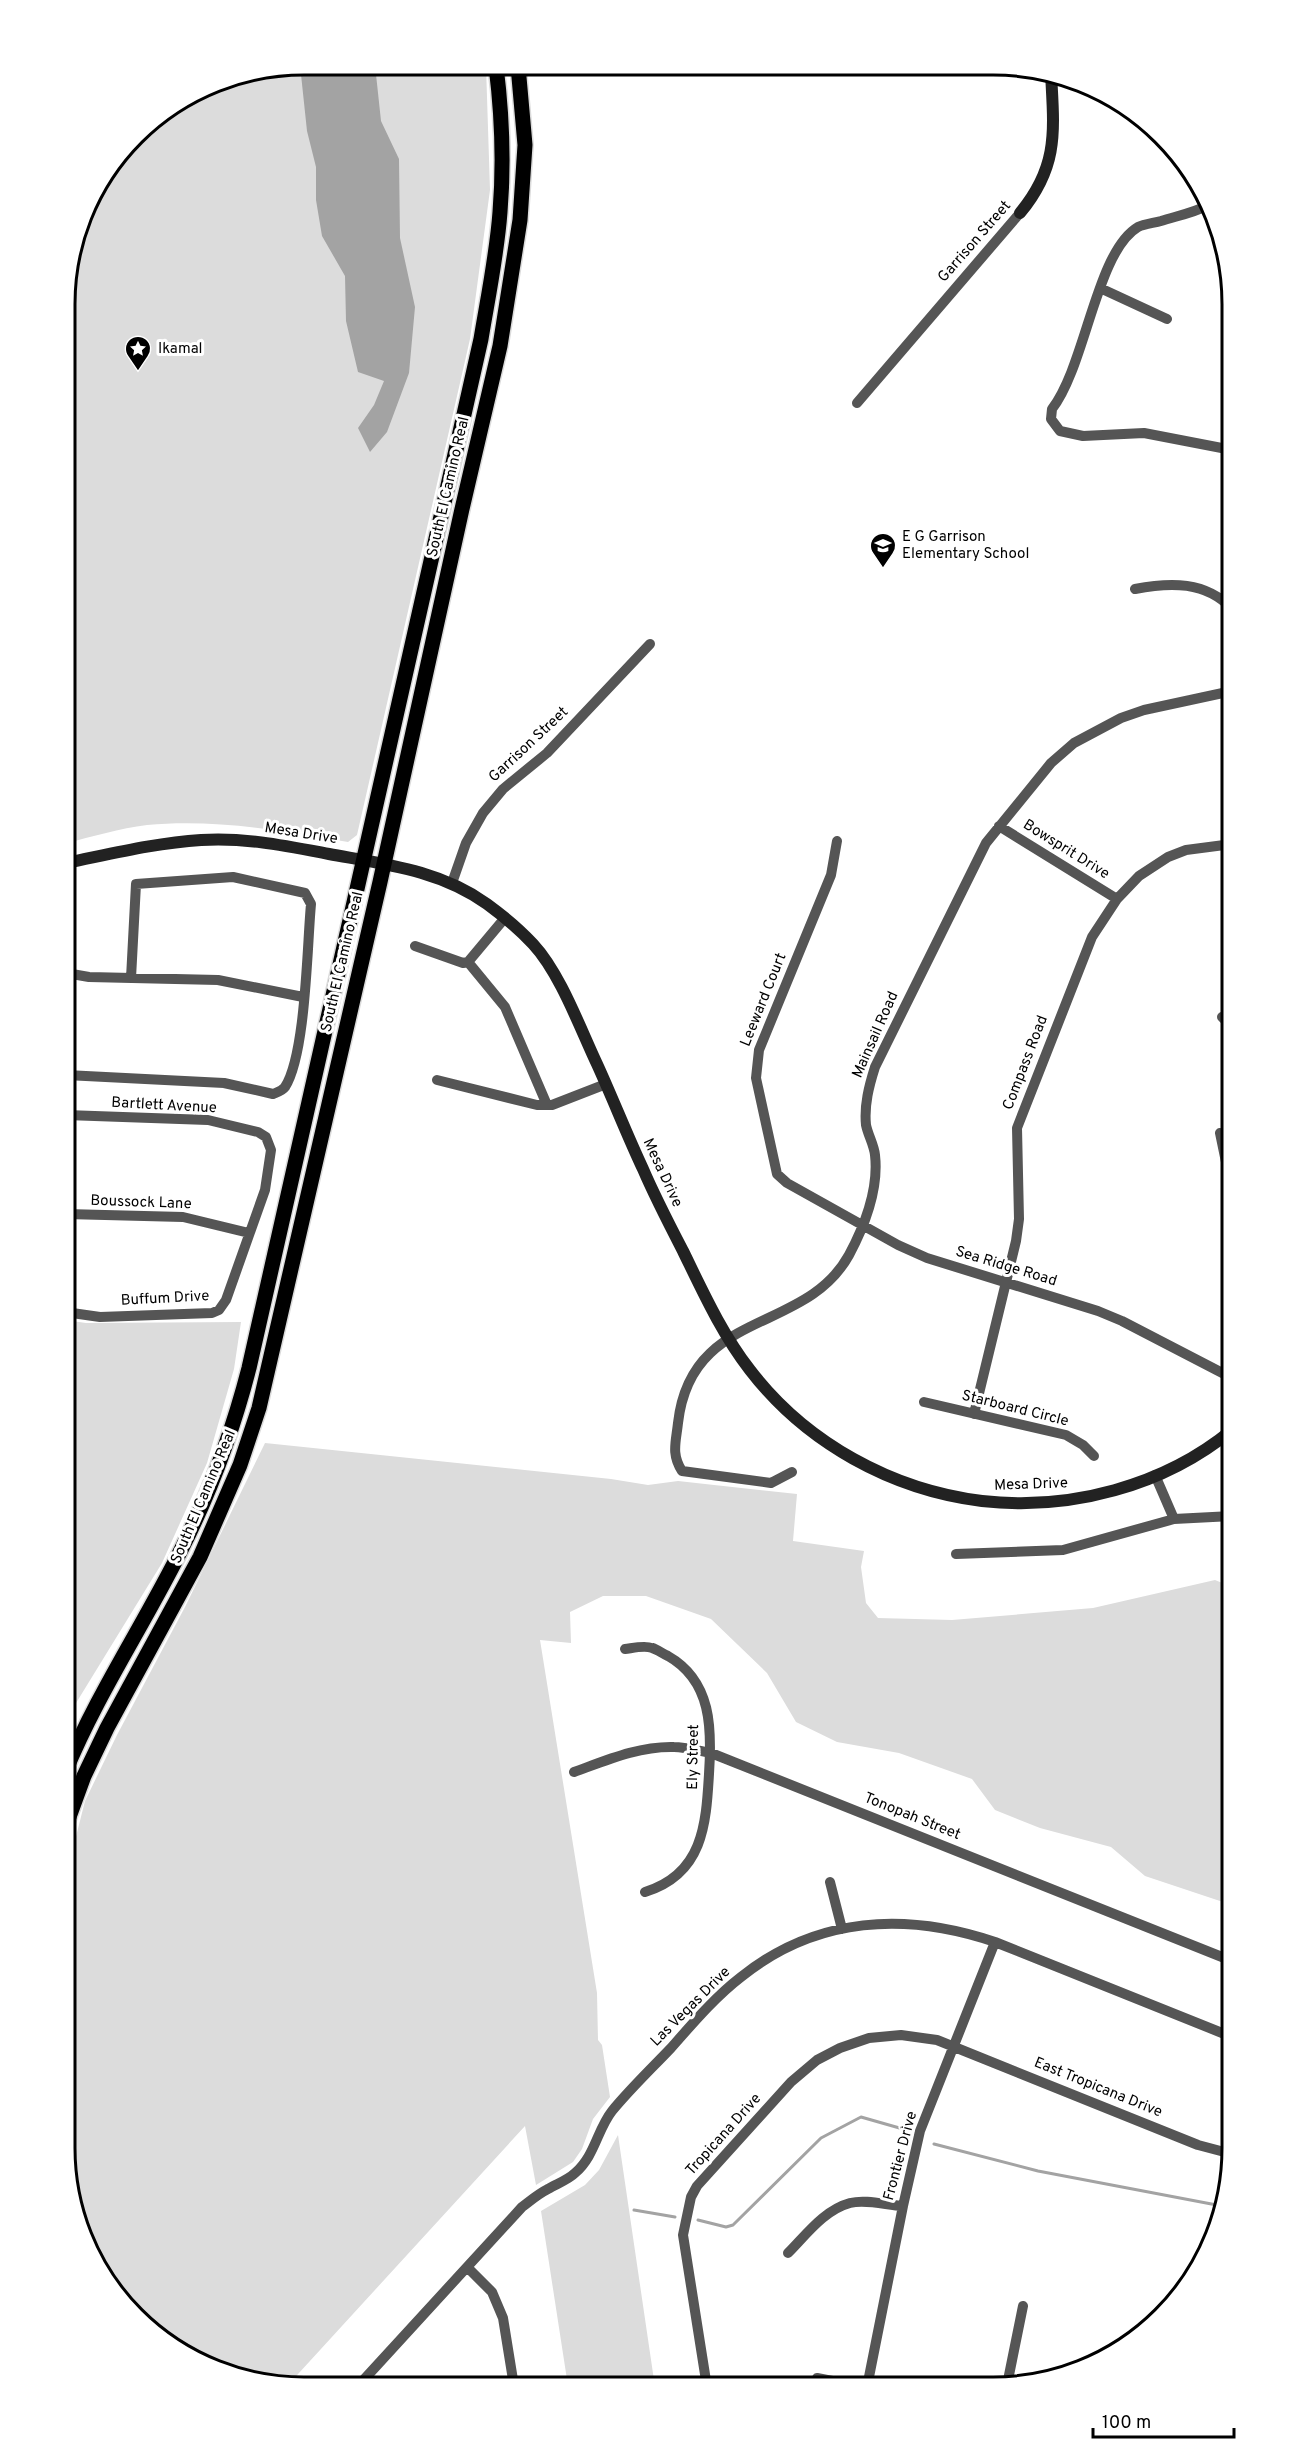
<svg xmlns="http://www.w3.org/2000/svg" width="1297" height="2452" font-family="Overpass,sans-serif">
<rect width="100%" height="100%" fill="#fff"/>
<path fill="#dcdcdc" d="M304,65L486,66L490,190L470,339L357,835L348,842C281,830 214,819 147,825C120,828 92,837 66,843L67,273L89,198L146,124L213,83Z
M65,1320L86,1323L241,1322L234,1369L207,1463L162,1563L65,1721Z
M265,1443L611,1479L648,1485L678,1481L797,1494L793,1541L864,1551L861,1567L866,1603L878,1618L952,1620L1093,1608L1215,1580L1232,1587V1905L1145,1876L1111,1847L1040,1828L995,1810L972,1779L899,1753L837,1742L796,1722L767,1673L711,1619L646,1596H603L570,1612L571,1643L540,1640L597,1993L598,2040L602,2045L610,2097L593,2119L582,2149L573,2162L536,2185L525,2126L288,2385H273L212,2369L146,2328L105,2281L77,2224L65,2148V1880L85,1801L117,1735L185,1607Z
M618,2135L655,2387L568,2386L541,2211L585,2185L599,2170Z"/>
<path fill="#a3a3a3" d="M300,65H375L381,121L399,159L400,238L415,307L409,373L387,432L370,452L358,428L374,405L384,381L358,372L346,321L345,276L322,236L316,200V167L307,131Z"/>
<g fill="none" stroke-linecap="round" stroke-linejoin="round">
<path stroke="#a3a3a3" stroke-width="3" d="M934,2144L1038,2171L1222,2206
M634,2210L675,2217
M698,2220L726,2227L733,2225L821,2138L861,2117L910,2131"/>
<defs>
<path id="primary" d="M65,1772C97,1694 145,1623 182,1548C211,1490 233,1430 249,1368L481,339C488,297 497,254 500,212C504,163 502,114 496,66
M65,1828L84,1776L107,1728L200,1557L240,1465L259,1408L380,882L462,509L500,346L520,220L525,145L518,66"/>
</defs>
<use href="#primary" stroke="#dbdbdb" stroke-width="18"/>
<path stroke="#555" stroke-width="10" d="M1209,205C1193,213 1177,216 1161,221C1154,223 1144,224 1138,227C1096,252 1086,365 1052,409L1051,419L1060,431L1083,436L1144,433L1232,450
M1100,288L1167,319
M857,403L1020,213
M1135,589C1170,582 1206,581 1232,609
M999,826L1117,899
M837,841L831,875L759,1050L756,1078L777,1174L787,1183L898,1245L927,1258L1098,1311L1122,1321L1232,1378
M452,883L466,843L483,813L503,789L547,753L650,644
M415,946L463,963L468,962
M468,962L505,1007L547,1105
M468,962L504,919
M66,973L89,977L218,980L303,997
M1222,1017L1232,1027
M66,1075L224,1083L273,1094C278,1092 282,1091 285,1087C306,1054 307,946 311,904L305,893L233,877L136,884L131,978
M437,1080L537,1105H552L606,1084
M1220,1133L1232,1191
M66,1214L183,1217L249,1233
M65,1312L100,1317L212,1313L219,1310L226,1300L265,1190L271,1150L266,1137L258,1132L208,1120L66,1115
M924,1402L1066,1435L1083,1445L1094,1456
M974,1414L1016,1241L1019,1219L1017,1128L1092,937L1117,899L1139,876L1168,857L1186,850L1232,844
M792,1472L771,1483L682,1471C671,1454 676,1442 678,1423C691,1308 805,1335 849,1255C865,1225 879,1190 875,1155C874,1145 868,1135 866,1125C864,1105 869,1086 875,1067L986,843L1051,763L1074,743L1121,718L1144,710L1232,691
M1155,1475L1174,1519
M956,1554L1063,1550L1174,1519L1232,1516
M625,1649C633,1648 645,1645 652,1648C657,1649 663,1654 668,1656C712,1681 712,1729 709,1774C706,1825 703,1874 645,1892
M574,1772C607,1760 639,1746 674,1747C686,1747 699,1751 711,1753L1232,1961
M830,1882L842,1929
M788,2253C806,2235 824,2210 850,2203C866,2199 886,2205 903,2206
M467,2267L492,2292L503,2318L514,2386
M817,2378L863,2387
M1007,2385L1023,2306
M358,2386L522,2207C530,2201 538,2194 548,2189C556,2184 568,2180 575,2173C595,2156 597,2130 612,2111C630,2089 651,2069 671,2048C693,2023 715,1997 741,1977C817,1916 906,1912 995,1942L1232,2037
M707,2387L683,2235L691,2197L697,2186L791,2082L817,2060L840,2048L869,2038L901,2035L937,2040L1198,2145L1232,2154
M867,2387L903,2206L920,2131L995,1942"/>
<path stroke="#222" stroke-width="12" d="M1020,213C1059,166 1054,131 1051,73
M66,863C111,854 155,843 201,840C244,837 287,846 329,854C384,864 440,870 487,904C502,915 520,930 533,944C560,973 580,1028 597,1064C613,1099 627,1135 643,1169C655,1197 669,1224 683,1251C703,1292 722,1334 750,1370C806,1443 892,1490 982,1501C1070,1511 1164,1486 1232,1430"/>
<use href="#primary" stroke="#000" stroke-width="15"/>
</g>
<defs>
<symbol id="sight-pin" viewBox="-11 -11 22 30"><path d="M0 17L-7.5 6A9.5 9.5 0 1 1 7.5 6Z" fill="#000" stroke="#fff"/><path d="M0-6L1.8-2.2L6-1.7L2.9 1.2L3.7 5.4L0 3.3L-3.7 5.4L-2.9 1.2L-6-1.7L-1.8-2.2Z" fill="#fff"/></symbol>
<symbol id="school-pin" viewBox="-11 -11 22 30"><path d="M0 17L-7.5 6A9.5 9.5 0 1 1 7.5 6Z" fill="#000" stroke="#fff"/><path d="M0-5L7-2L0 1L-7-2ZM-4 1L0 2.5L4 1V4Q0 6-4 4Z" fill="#fff"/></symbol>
</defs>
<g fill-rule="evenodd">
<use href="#sight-pin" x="123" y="334" width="30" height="40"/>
<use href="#school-pin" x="868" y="531" width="30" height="40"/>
</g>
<g text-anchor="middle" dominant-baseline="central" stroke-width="6" stroke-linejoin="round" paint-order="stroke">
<g font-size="15" fill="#000" stroke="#fff">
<text transform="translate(975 242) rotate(-49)">Garrison Street</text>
<text transform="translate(449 487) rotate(-77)">South El Camino Real</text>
<text transform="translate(529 745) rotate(-43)">Garrison Street</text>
<text transform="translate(301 834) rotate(9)">Mesa Drive</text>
<text transform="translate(1066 850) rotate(32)">Bowsprit Drive</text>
<text transform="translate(343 962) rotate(-77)">South El Camino Real</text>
<text transform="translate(764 1000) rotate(-68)">Leeward Court</text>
<text transform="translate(876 1035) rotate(-66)">Mainsail Road</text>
<text transform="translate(1026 1063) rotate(-69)">Compass Road</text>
<text transform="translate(164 1106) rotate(3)">Bartlett Avenue</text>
<text transform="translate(662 1173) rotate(65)">Mesa Drive</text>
<text transform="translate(141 1203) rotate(2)">Boussock Lane</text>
<text transform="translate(1006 1267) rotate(17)">Sea Ridge Road</text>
<text transform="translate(165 1299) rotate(-3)">Buffum Drive</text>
<text transform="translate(1015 1409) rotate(14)">Starboard Circle</text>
<text transform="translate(1031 1485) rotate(-2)">Mesa Drive</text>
<text transform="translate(204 1497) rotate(-67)">South El Camino Real</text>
<text transform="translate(694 1757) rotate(-89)">Ely Street</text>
<text transform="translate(912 1817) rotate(22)">Tonopah Street</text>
<text transform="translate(691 2007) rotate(-45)">Las Vegas Drive</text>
<text transform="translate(1098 2088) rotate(22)">East Tropicana Drive</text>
<text transform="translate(724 2135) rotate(-48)">Tropicana Drive</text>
<text transform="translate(901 2156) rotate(-75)">Frontier Drive</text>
</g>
<g font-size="15" fill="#000" stroke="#fff" text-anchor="start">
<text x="158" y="349">Ikamal</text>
<text x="902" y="537">E G Garrison<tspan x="902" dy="17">Elementary School</tspan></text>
</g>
</g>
<path d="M0 0H1297V2452H0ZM304 75H993A229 229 0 0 1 1222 304V2148A229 229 0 0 1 993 2377H304A229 229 0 0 1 75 2148V304A229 229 0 0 1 304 75Z" fill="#fff" fill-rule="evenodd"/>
<path fill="none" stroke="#000" stroke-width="3" d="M304 75H993A229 229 0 0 1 1222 304V2148A229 229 0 0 1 993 2377H304A229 229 0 0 1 75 2148V304A229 229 0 0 1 304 75Z"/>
<path d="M1093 2428v9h141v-9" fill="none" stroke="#000000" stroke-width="3"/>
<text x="1102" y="2428" font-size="18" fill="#000000" stroke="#ffffff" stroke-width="4.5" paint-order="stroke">100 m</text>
</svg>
